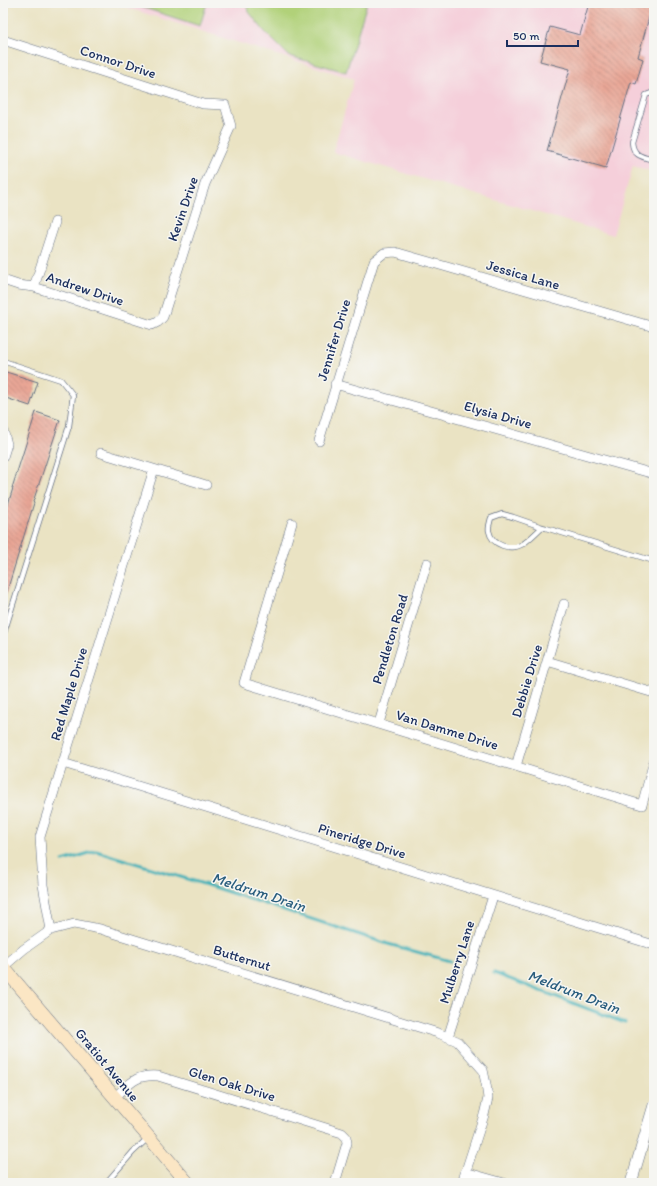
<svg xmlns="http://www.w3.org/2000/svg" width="657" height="1186" font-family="Itim,sans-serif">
<defs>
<pattern id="building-back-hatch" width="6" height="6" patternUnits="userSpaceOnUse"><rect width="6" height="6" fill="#e9a695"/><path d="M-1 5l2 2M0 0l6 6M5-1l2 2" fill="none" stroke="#bc887d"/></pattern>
</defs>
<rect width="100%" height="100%" fill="#f6f6f2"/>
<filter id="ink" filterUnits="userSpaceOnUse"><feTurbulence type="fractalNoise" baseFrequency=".025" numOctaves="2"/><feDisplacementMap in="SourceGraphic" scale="8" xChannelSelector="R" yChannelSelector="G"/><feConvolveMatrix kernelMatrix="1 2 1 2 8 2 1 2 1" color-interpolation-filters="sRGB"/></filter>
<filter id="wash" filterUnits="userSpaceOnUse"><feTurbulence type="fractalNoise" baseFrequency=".012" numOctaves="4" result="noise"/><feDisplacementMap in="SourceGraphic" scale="16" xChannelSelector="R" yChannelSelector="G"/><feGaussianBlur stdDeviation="0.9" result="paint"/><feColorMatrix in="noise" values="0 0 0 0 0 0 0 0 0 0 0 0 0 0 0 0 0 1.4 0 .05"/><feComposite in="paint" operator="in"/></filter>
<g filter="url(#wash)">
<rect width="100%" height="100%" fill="#eae3c3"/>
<path fill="#f5cfda" d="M112,3H654V172L633,166L613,235L333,152L354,79Z"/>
<path fill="#b1d179" stroke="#66806c" d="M133,3H207L200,26L135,5Z
M245,3H367L346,72L289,56L265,32L249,12Z"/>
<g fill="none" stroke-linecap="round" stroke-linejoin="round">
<path stroke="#42b2ba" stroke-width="3" d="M63,861L96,851L210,886L388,944L450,961
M494,973L625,1023"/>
</g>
<g id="blocks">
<path fill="url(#building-back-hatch)" d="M589,3H653L638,57L643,59L636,84L631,82L606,168L547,151L570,69L540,61L550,27L580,35Z
M3,371L38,382L30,406L3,397Z
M36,412L60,420L33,502L34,503L11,578L5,598L3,597V521L13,488H12Z"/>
</g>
</g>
<g filter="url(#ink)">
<use href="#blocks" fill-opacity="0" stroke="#636e81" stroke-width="1"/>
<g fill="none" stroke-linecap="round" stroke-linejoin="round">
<defs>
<path id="service" d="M654,92L646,95L632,142C633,156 642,157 654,160
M3,361L61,380L73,395L69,426L3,636
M542,527C536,533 530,539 523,544C511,551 492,546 489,531C488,527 490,522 491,518L502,514L513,517L542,527L546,528L654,561
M106,1183L133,1152L148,1138"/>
<path id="minor" d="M3,40L203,104L225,105L231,126L205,184L163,317L158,322L152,325L34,287L18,285L3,280
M34,287L55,222
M335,384L654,474
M3,430L7,444L3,457
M319,441L374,261L384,253L395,252L654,327
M101,453L206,485
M292,523L244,683L642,805L654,761
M547,661L654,693
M379,723L427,563
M63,763L654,945
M516,766L564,604
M51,930L43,885L40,837L154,469
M3,967L24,949L51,930L74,924L100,929L438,1033L457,1041L483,1070L486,1084L488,1098L484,1115L462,1183
M448,1037L493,896
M114,1098C130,1084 135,1074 158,1076L342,1133L346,1137L347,1143L335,1183
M465,1172L504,1183"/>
<path id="tertiary" d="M631,1183L654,1105"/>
<path id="secondary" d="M3,967L188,1183"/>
</defs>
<use href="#service" stroke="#636e81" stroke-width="6"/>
<use href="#minor" stroke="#636e81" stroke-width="10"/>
<use href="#tertiary" stroke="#636e81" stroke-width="12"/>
<use href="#secondary" stroke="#636e81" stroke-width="14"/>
<use href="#service" stroke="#fff" stroke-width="4.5"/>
<use href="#minor" stroke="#fff" stroke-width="9"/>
<use href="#tertiary" stroke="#fff" stroke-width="11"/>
<use href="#secondary" stroke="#fbe6c4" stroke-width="13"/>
</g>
</g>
<g text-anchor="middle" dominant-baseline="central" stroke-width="3" stroke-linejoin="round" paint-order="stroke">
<g font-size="14" fill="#1b2f5e" stroke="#f6f6f2">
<text transform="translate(118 62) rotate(18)">Connor Drive</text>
<text transform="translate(183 209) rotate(-71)">Kevin Drive</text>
<text transform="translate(523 275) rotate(16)">Jessica Lane</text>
<text transform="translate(85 289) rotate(18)">Andrew Drive</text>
<text transform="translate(334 340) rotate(-73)">Jennifer Drive</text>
<text transform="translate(498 415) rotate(16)">Elysia Drive</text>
<text transform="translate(390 639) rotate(-73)">Pendleton Road</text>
<text transform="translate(527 681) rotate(-73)">Debbie Drive</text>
<text transform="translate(69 694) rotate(-73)">Red Maple Drive</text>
<text transform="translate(447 730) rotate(17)">Van Damme Drive</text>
<text transform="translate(362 841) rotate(17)">Pineridge Drive</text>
<text transform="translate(242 958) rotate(17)">Butternut</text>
<text transform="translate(457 962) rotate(-72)">Mulberry Lane</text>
<text transform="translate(107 1065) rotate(50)">Gratiot Avenue</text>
<text transform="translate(232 1084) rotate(17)">Glen Oak Drive</text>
</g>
<g font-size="15" font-style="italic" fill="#295d7e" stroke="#f6f6f2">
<text transform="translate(259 892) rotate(18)">Meldrum Drain</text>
<text transform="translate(574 992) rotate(21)">Meldrum Drain</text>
</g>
</g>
<rect width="657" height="1186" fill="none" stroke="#f6f6f2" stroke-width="16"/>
<path d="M507 40v6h71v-6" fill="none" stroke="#1b2f5e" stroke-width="2"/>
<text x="513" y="40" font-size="12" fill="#1b2f5e" stroke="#f6f6f2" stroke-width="3" paint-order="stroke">50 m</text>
</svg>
